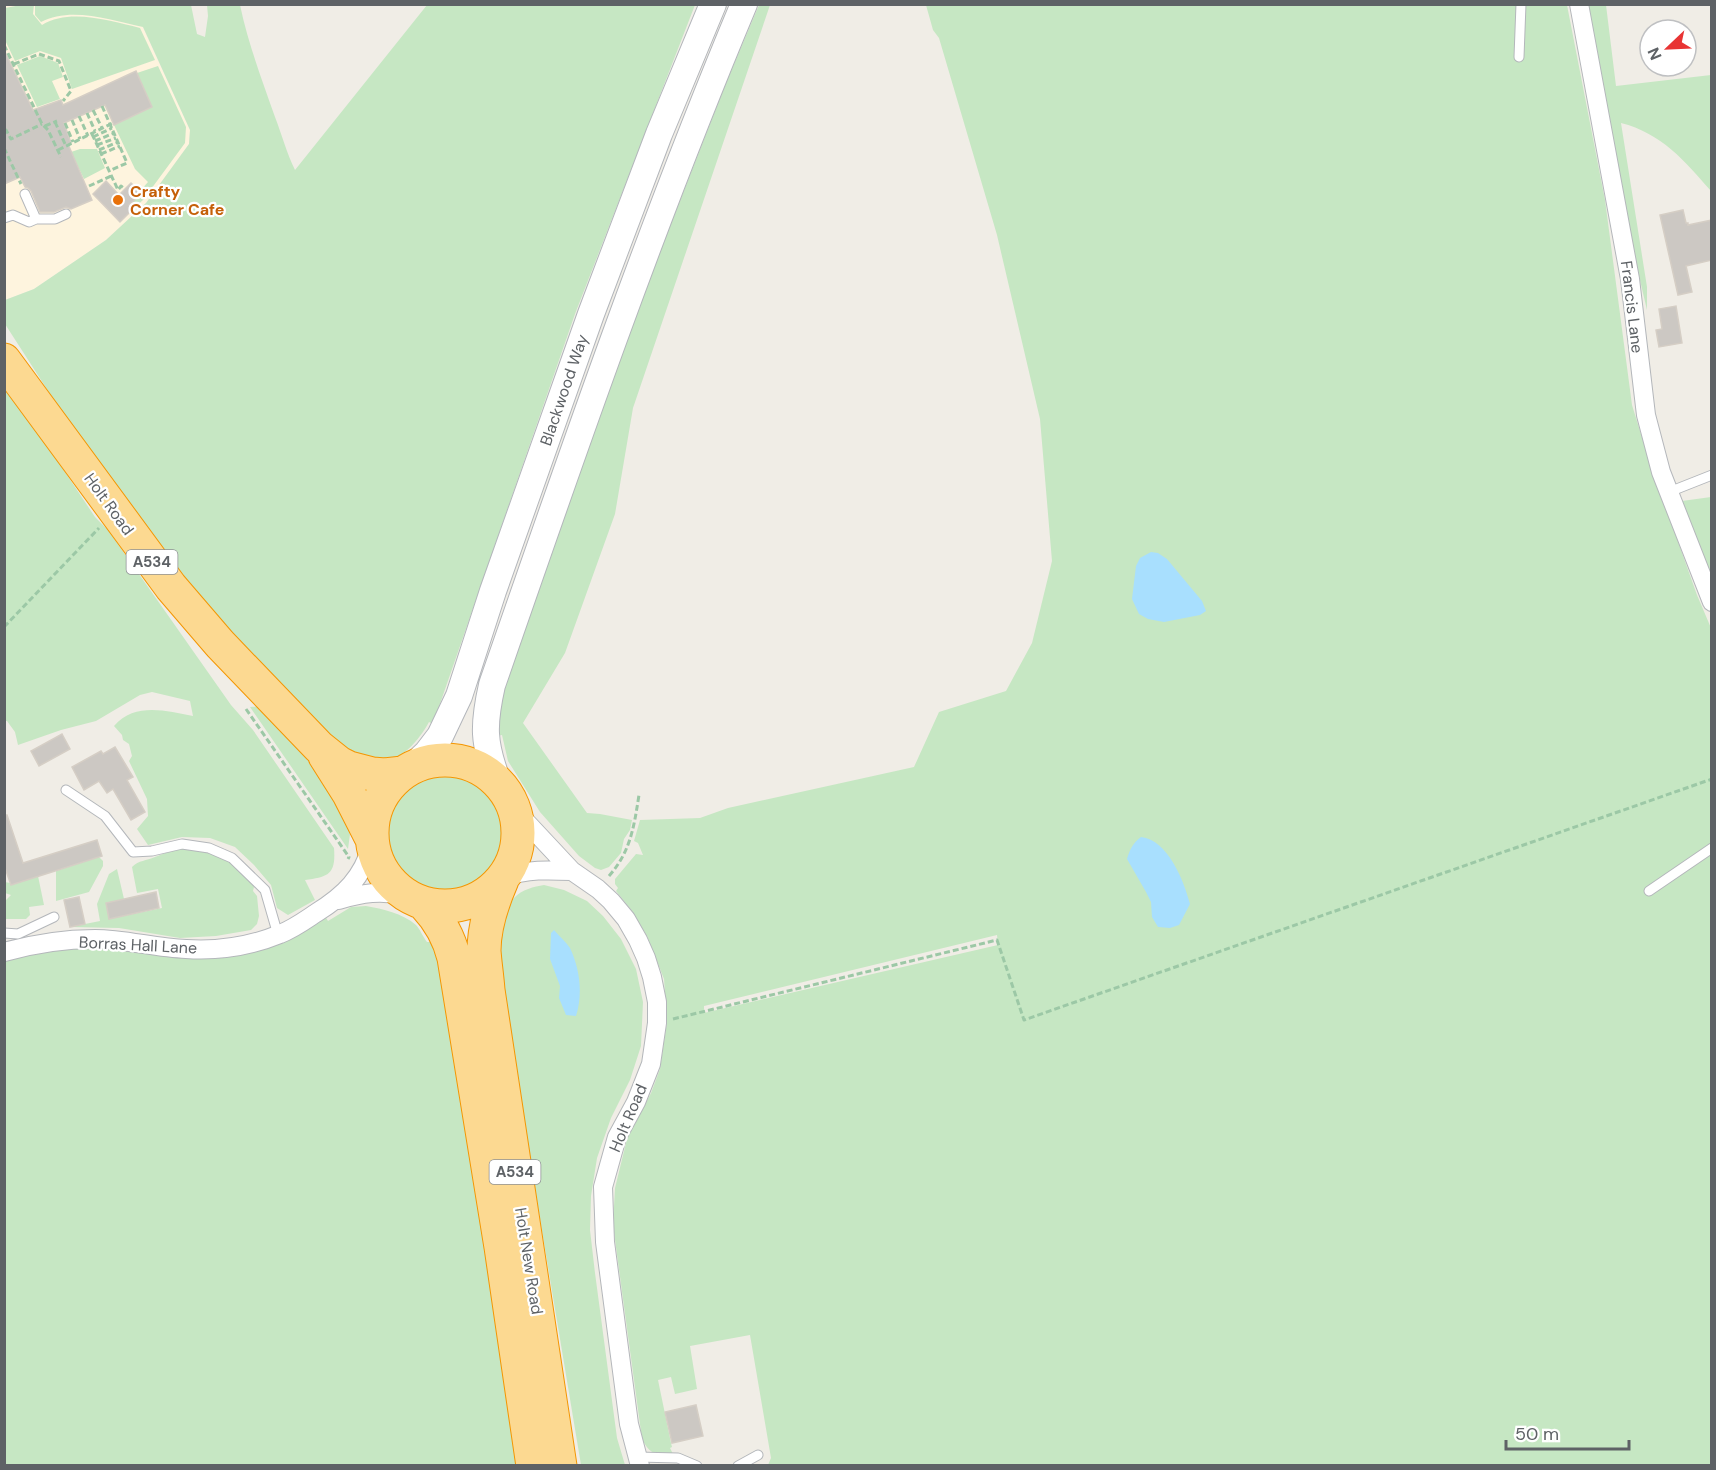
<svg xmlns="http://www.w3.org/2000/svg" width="1716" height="1470" font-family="'DM Sans',sans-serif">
<rect width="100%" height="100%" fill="#f0ede6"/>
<path fill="#fef4de" d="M5,5H84L139,19L190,130L189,144L146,203L106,240L34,289L5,300Z"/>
<path fill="#c6e7c3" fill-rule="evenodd" d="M21,5H34L33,14L42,25C70,8 110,21 140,28L155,60L72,89L61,58L40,51L15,61L5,40V8Z
M35,5H191L197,34L205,37L208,16L207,5H240C248,43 262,80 275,117C282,135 287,154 295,170L427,5H695L575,314L433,724L429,722C418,742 398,766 372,761C363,759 354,754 345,751L197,608L79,439L5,324V300L34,289L106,240L146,203L189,144L190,130L143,27C112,20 70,6 41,22L35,15Z
M759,5H770L633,408L615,514L565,653L523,723L587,813L600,814L632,820L630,830L624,839L621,853L609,867L601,870L595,868L579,856L540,812L508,761L502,735L497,736V717L504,691L573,482L629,331L726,83Z
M926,5H1567L1605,200L1632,405L1649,460L1697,595L1711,628V1465H768L771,1458L750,1335L690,1346L697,1389L675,1394L671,1377L658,1380L671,1443L672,1447L670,1448L673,1454C656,1455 650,1455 642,1439L613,1225L615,1188L627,1139L651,1093L660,1069L667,1022L664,979L647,936L632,911L616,891L618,888L615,884V879L636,854L643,855L638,843L634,841L640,820L700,818L728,808L914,767L939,712L1006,691L1032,643L1052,561L1040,419L997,235L939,38L933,30ZM997,935L998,945L704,1013V1006Z
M1585,5H1606L1616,86L1711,75V191C1685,161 1661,133 1621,123L1647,287V310L1623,208Z
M40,56L58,63L63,77L52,81L60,99L37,107L17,65Z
M158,66L186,127L185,143L143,200L133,209L129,205L141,193L140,191L148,182L135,169L114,125L152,107L137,73Z
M80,149H97L105,168L84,179L71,152Z
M4,389L51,451L95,517L108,530L231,705L253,730L334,848C336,874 329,877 305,880L315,900L288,915L277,908L271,885L254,865L235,847L210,838L182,837L148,845L137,829L148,816L147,799L129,761L132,756L129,744L123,740L122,735L114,726C135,702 166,711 193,716L190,701L152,692L140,695L96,721L61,730L18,745L15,732L7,721H4Z
M1711,497V588L1682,507V501Z
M262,706L305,748L344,817L350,834L348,849L250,707Z
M384 833a62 62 0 1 1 124 0a62 62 0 1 1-124 0Z
M188,847L220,855L247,874L254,887L253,891L257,896L259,916L257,924L251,930L216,936L180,938L119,928L70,927L100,921L97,904L109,874L117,869L124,899L106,903L109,919L162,908L158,889L137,893L132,867C139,860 146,861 155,857C165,853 176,849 188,847Z
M99,857L103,861V866L89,892L56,901V871Z
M38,876L44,905L29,907L30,915L26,919H5V901L11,895L5,893V882L10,883L11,885Z
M544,885L564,890L587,901L603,916L621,939L636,969L643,1002L641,1046L630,1080L611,1118L597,1158L591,1196L590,1230L595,1273L617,1438L625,1465H581L501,985C501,963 499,914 514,898C522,889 534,887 544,885Z
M366,906C383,909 402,913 416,925C420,929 423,937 427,942H434L440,957L499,1334L516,1465L5,1466V961L51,947L97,943L171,956L325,916L328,921L351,907Z"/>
<path fill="#a8dffe" d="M1151,552L1158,553L1167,559L1202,601L1206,611L1200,615L1164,622L1148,619L1139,614L1132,599L1136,566L1140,558Z
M1141,837C1168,840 1184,881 1190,904L1179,925L1170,928L1158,927L1152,917L1151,902L1146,892L1127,859C1130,849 1133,843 1141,837Z
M554,930C559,936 566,942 570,948C580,969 583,994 576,1016L566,1015L559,998L560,986L550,959L551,933Z"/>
<path fill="#ccc8c3" stroke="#d5cec5" stroke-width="1.5" d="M4,50L33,110L61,100L63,105L136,71L152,107L114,125L105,105L64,123L71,143L68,144L92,200L71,209L66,207L54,212H40L31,191L28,188L25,187L20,177L4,184Z
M106,181L119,195L131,183L142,193L129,205L133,209L120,222L93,194Z
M1683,210L1686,223H1688V225L1712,220V260L1686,266L1692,292L1678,295L1660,215Z
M1676,306L1682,343L1659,347L1656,330L1662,329L1659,309Z
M62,734L70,749L39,766L31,751Z
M115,747L133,777L127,780L145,812L131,820L113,789L107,793L99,781L84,790L72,767L101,751L103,754Z
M4,815H7L23,863L97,840L102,856L11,885L4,865Z
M156,892L159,908L109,919L106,903Z
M79,897L85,924L70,927L64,900Z
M696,1405L703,1436L672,1443L665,1412Z"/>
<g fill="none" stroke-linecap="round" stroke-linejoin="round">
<defs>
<path id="lane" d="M1519,57L1521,4
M25,194L36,219
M4,218L13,215L29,222L36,219H55L66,214
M1669,492L1712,475
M66,790L105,816L133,852L152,851L182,844L209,848L232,858L265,890L278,935
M1649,891L1712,848
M4,933L18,934L54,917
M637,1457L678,1458L697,1466
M738,1466L758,1455"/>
<path id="street" d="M1579,4L1630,279L1646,415L1661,472L1712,602
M515,810L572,871L598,889L611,901L626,919L638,940L646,958L652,977L657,1002V1023L651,1064L636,1102L617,1137L603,1187L605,1242L629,1424L640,1466
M505,877C527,869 549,870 572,871
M339,900C362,893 381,890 406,896
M4,952C33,944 65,939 95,939C125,939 155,948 186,949C217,951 251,946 280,934C293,929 304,921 316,913C345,895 362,878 372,845"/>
<path id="secondary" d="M410,769L427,753L440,736L459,696L493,591L591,314L659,134L713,4
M498,782C483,743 483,725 492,685C571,457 650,228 744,4"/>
<path id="highway" d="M4,360L171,587L220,644L319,747L339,763L349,768L372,774L385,775L403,773
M325,756L349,794L372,839
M372 833a73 73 0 1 1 146 0a73 73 0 1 1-146 0Z
M502,880C492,903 484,926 484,951C485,964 487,977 488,990L560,1466
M425,905C440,921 449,937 454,958L501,1247L533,1466"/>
</defs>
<use href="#lane" stroke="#b4b7bb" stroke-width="11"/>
<use href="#street" stroke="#b4b7bb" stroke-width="20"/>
<use href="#secondary" stroke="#b3b6bb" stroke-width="28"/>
<use href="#highway" stroke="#f49602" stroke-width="35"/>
<path stroke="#9cc8a6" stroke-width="3" stroke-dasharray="6 3" stroke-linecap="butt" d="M4,45L42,124L48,130L61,157
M14,64L39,54L59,61L71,91L63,101
M102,106L127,163L109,171
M93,110L102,128
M87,113L95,131
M79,116L88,136
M72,120L80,139
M55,122L66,146
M65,123L73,142
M45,126L57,121
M4,130H6L11,139L42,124
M92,134L118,190L121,186L125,189
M93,137L112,128
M95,141L114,133
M97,145L116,138
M4,148L21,184
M58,150L113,123
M99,150L118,142
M101,154L120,146
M89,186L111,176
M4,627L99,528
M246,709L349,857L348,859
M609,876C631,851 634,826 639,795
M673,1019L997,940L1024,1020L1712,779"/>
<use href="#lane" stroke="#fff" stroke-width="9"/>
<use href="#street" stroke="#fff" stroke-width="18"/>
<use href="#secondary" stroke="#fff" stroke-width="26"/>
<use href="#highway" stroke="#fcd991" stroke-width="33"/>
</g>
<circle fill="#e8710a" stroke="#fff" stroke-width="2" cx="118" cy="200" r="6"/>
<g text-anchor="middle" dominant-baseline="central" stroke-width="4.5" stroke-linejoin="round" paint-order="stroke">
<g fill="#fff" stroke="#8e9194" stroke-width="1.5">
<rect x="126.5" y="550" width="51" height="24" rx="4.5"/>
<rect x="489.5" y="1160" width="51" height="24" rx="4.5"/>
</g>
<g font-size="15" font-weight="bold" fill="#5e6266">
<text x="152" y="562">A534</text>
<text x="515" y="1172">A534</text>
</g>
<g font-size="16" font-weight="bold" fill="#c56008" stroke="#fff" text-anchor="start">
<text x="130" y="191">Crafty<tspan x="130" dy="18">Corner Cafe</tspan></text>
</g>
<g font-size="16" fill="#5e6266" stroke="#fff">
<text transform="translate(1632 307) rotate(83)">Francis Lane</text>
<text transform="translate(564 390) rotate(-71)">Blackwood Way</text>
<text transform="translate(109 504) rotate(54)">Holt Road</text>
<text transform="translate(138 945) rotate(3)">Borras Hall Lane</text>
<text transform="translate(628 1118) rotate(-67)">Holt Road</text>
<text transform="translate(529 1261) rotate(81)">Holt New Road</text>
</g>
</g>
<rect width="1716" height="1470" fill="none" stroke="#5e6266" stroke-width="12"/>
<g transform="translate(1668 48) rotate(247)"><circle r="28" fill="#ffffff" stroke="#bfc0c2" stroke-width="1.5"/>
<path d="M0-4.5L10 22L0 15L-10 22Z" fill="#e83434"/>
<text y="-9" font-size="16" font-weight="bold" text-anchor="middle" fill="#5e6266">N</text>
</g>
<path d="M1506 1440v9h123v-9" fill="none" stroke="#5e6266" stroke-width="3"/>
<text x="1515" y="1440" font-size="18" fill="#5e6266" stroke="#ffffff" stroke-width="4.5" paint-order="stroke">50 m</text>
</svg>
